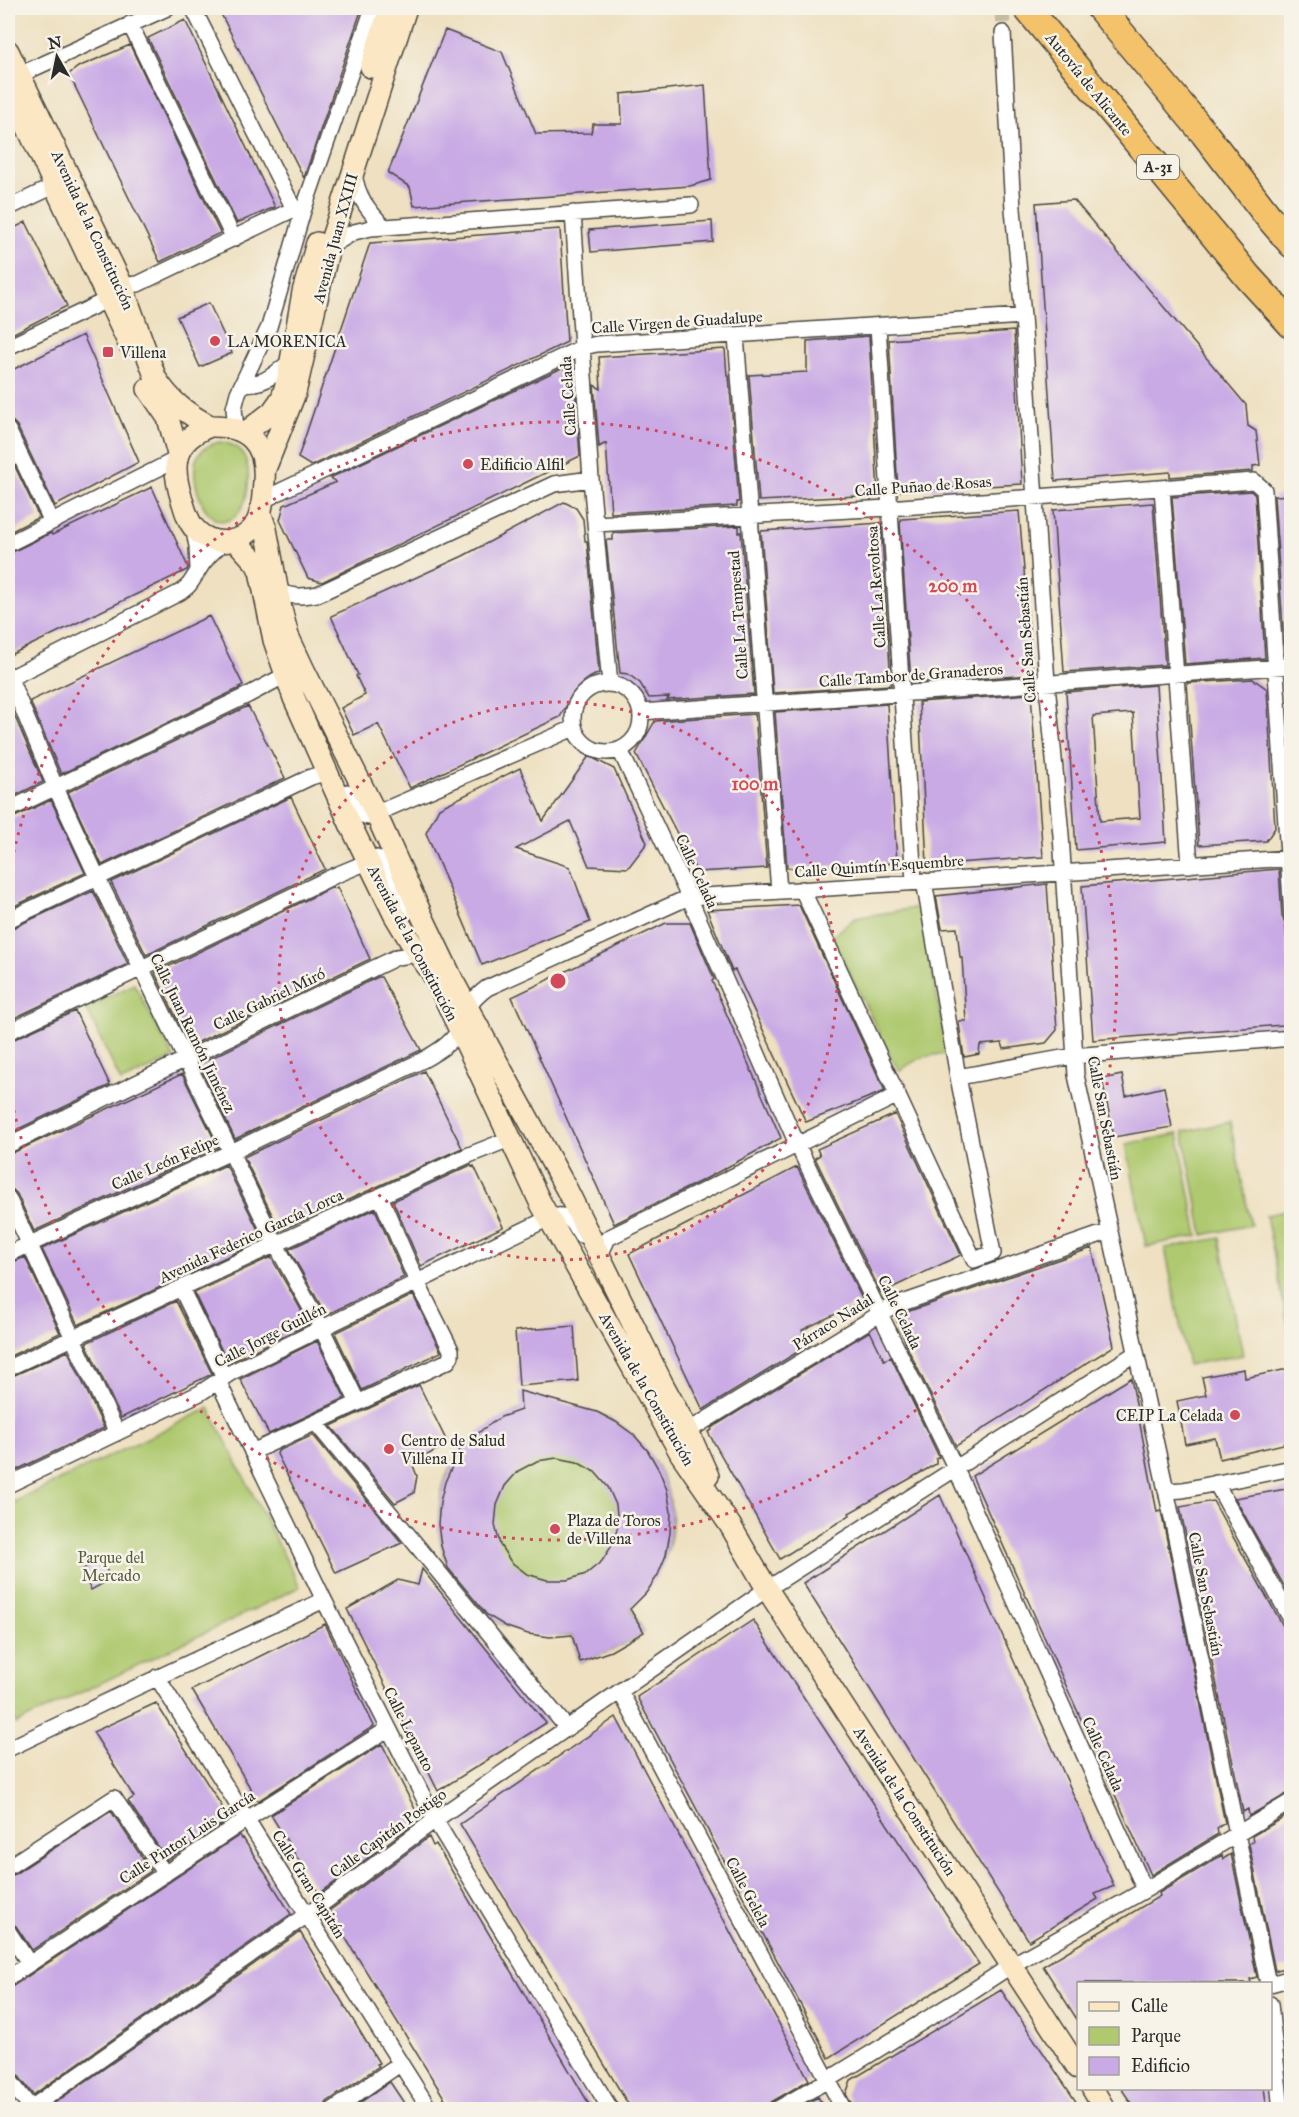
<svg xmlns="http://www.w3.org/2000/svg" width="1299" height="2117" font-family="'IM FELL Great Primer',serif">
<rect width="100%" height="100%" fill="#f7f3e8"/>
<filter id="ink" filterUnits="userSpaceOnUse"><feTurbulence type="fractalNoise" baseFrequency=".0167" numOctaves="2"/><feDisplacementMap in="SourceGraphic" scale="12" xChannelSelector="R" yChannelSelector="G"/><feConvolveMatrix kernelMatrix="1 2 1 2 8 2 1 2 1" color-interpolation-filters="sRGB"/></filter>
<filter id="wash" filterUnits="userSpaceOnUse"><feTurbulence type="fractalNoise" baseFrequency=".008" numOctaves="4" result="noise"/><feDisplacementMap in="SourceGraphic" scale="24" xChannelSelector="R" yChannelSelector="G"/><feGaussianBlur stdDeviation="1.35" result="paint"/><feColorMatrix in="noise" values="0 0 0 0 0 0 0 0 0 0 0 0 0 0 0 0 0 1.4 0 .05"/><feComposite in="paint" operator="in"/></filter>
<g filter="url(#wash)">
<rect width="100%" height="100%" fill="#eee0c0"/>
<path fill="#afc96f" stroke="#6d7a4d" stroke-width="1.5" d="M219,442C226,443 234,444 240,450C255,465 250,518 225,521C201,524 187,469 199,454C204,447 211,444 219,442Z
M920,907L948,1053C928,1055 916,1058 900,1071L891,1058L832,937L855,918Z
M134,984L174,1058L121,1082L86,1008Z
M1230,1122L1251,1225L1203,1235L1183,1132Z
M1178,1134L1198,1236L1146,1246L1126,1144Z
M1291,1210L1292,1331H1289L1266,1215Z
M1220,1238L1243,1355L1188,1365L1165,1248Z
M209,1408L300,1587L16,1724L8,1707V1505Z
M522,1409C538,1410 587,1408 600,1414C652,1436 686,1500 666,1555C659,1575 645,1593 631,1608L644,1632L611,1651L580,1662L572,1636C550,1637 529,1634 509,1627C464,1612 436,1560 439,1514C440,1497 444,1476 454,1462C460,1454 470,1447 477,1440C494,1424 499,1418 522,1409Z"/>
<g id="blocks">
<path fill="#c9aae5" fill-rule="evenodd" d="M218,8H362L304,178Z
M185,20L275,207L237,223L148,38Z
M445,30L502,52L536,134L591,133L593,124H622L621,94L705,85L711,180L690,186L414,206L410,187L388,173Z
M130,45L220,233L160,262L69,74L78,67Z
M1074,200L1246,405L1248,426L1256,431L1260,465L1253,466V471L1170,477V472L1055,481L1036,203Z
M712,221L713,242L591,252L589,230Z
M26,222L67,306L8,336V231Z
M560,229L567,342L311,466L298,458L370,243Z
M209,303L232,353L200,367L177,317Z
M1014,331L1022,484L898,491L889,340Z
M83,335L139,462L55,506L17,426L13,422L8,420V372Z
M869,336L878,495L759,501L749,375L807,372V341Z
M725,349L727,376H729L739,502H737V506L611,513L606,443L599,447L594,385L601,389L599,357Z
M562,368L574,374L580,456L322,582L308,578L280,520L284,505L336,482L330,478Z
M8,452L39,517L8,533Z
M152,487L188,567L187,570L8,656V554L51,533L52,535Z
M1251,491L1255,495L1265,658L1185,664L1172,497Z
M1292,495V655L1285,656L1274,496Z
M564,502L576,508L583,519L585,541H587L599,673L585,680L573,694L560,717L410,788L378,724L354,735L341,708L365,695L356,676L358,675L331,616L463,556Z
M1153,503L1165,665L1064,672L1053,510Z
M1019,511L1033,675L911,683L900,522L902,519Z
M881,523L891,685L773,693L761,531Z
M739,526V533L741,532L754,694L667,700L669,697L649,698L640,683L628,674L620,673L606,540H613V533Z
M209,616L243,685L239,687L240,688L61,774L30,701Z
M1253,679L1267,689L1275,828L1266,841L1199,845L1187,683Z
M1156,685L1166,842L1076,850L1066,692ZM1133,713L1140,818L1100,821L1093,716Z
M1031,694L1043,857L927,865L919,702Z
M887,704L897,863L787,868L775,712Z
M248,706L285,778L102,865L68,792Z
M12,710L43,782L8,799V712Z
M755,714L767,868L697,872L636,754L655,721Z
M589,756L614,769L647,843L628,868L589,866L570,821L516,849L570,867L590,922L482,965L426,833L439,808L520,768L543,821Z
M291,797L325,869L146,955L111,882Z
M51,800L85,873L8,909V820Z
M1279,869L1282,917L1285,922L1292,992V1011L1283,1025L1093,1040L1082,886Z
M1047,884L1057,1030L1046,1043L1004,1049L1002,1043L980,1045L979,1054L964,1057L959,1024V1021H966L962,958L960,957L957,928L942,929L936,896Z
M333,887L334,889L337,887L370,959L190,1046L155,973Z
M93,891L128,964L8,1021V930Z
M799,905L885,1091L806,1122L735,970L732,971L707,910Z
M666,923H690L714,979L712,981L781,1138L707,1178L614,1224L512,997Z
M378,977H381L421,1050L235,1139L199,1064Z
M75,1011L110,1085L8,1134V1042Z
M424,1071L462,1148L280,1231L244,1157Z
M182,1074L218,1147L34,1231L17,1194L13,1190L8,1188V1155Z
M1122,1075L1126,1096L1164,1087L1172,1127L1114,1137L1102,1079Z
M895,1114L961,1255L881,1293L815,1158L820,1155L817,1149Z
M226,1165L263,1240L78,1325L42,1249Z
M471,1165L472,1167L474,1166L503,1227L421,1266L393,1201Z
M797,1167L863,1301L802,1330L809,1345L703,1410L629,1254Z
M375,1209L404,1277L326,1315L289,1249Z
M1092,1248L1114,1346L956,1446L909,1351L895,1316Z
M25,1257L60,1333L8,1357V1264Z
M271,1257L309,1324L228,1363L194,1293Z
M413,1295L441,1352L362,1390L335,1333Z
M176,1301L212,1374L121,1418L86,1343Z
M574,1326L578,1381L519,1386L515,1331Z
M870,1331L884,1360L891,1357L939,1457L936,1459V1464L849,1513L850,1515L780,1559L708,1432L712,1430L711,1428Z
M317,1341L345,1398L269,1434L240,1379Z
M68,1351L104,1428L8,1474V1378Z
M1292,1368V1442L1220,1459L1215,1438L1185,1444L1177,1401L1206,1395L1202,1377L1244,1369L1245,1378Z
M1131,1378L1157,1512L1161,1511L1225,1823L1217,1828L1218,1834L1151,1875L972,1476Z
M419,1385L448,1444L412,1463L417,1476L414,1493L395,1503L331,1426Z
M520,1391L597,1412L616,1422L634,1435L648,1451L659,1470L667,1490L671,1512L670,1533L666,1555L658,1575L646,1593L630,1609L644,1632L611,1651L580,1662L572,1635L550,1637L528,1634L507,1627L487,1615L448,1568L441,1546L438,1524L440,1502L445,1482L459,1451L483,1429L501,1417L521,1410ZM557,1458L577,1462L595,1472L608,1487L616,1505L618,1525L613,1544L602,1561L586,1574L567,1580H547L527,1574L511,1562L500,1545L495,1525L497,1505L505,1486L518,1471L537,1461Z
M313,1435L402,1543L336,1573L277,1454L278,1451Z
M1292,1488V1600L1235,1498Z
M940,1495L1114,1886L1095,1894L1098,1899L1029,1941L803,1583Z
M1213,1501L1283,1626L1292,1631V1791L1249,1816L1248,1809L1243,1812L1180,1507Z
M101,1559L111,1579L91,1590L81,1570Z
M422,1569L546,1723L438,1791L347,1609L398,1580L418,1585Z
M753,1620L979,1964L829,2058L637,1697Z
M325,1624L374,1726L258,1801L192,1690Z
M156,1703L230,1819L167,1860L128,1801L134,1797L93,1732Z
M616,1717L809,2080L771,2102L766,2109H631L460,1824Z
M382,1744L420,1819L319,1894L271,1815Z
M111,1811L151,1871L32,1950L16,1926L8,1921V1877L13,1875Z
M1292,1813V1965L1275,1971L1249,1844L1253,1841L1252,1836Z
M240,1835L242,1839L243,1838L291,1914L33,2095L8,2062V1988L13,1986Z
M429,1837L433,1846L436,1844L592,2109H451L329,1911Z
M1231,1854L1257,1977L1250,1979L1251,1983H1078V2021L1043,1966L1160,1896L1159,1893L1222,1855L1223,1859Z
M300,1932L379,2063L377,2064L379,2066L327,2102L323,2109H46Z
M1001,1990L1081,2109H854L846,2094L851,2080Z
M390,2082L408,2109H351Z
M1121,2088H1264L1267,2109H1135Z
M818,2097L825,2109H796Z"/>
</g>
</g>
<g filter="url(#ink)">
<use href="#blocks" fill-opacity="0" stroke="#484641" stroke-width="1.5"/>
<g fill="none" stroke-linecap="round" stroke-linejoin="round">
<path stroke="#c7bca2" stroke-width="15" stroke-dasharray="15 8" stroke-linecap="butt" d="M1002,8L1003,33"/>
<defs>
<path id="street" d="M193,8L294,209
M130,24L234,239
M1003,33L1013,209L1023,316L1047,683L1061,835L1076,1075L1169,1504L1268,1984
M19,75L167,8
M354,173C357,197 368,210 384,227
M8,208L54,186
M573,213L591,479L610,684
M329,247L354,232L371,228L691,205
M121,283L128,285L138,284L294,209L303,211
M878,326L914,881
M736,336L779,891
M8,347L109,299
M243,383C264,386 274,374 290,362
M236,429L234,408L238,393L269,327L303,211L373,8
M8,430L52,522
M1162,488L1190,865
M261,504L266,499L283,490L583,347L597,344L1023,316
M595,524L888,508L1254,481L1264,490L1292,916
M193,527L197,546L198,570
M8,544L175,460
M277,591C291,597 303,597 318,594L554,484L591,479
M8,674L55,786L98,879L276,1245L318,1321L358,1403
M8,679L179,593C191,585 191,582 198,571C204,560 214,550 224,542
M573 718a34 34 0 1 1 68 0a34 34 0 1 1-68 0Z
M641,712L1292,666
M620,750L689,897L797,1144L955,1467L1145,1890
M347,792L357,813L368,817L574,728
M8,810L248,695L280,678L284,673L289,680
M802,889L974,1260L993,1253L958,1077L924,881
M8,920L311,777L321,774L328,775
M8,1032L336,875L377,858C395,869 395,899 419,914
M958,1077L1073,1056L1292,1038
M8,1145L397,957L418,954
M8,1198L117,1433
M8,1254L231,1152L423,1060C437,1052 451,1044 459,1030C470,1008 466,1004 487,988L689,897L1292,858
M600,1255L608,1238L898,1095
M181,1288L224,1377
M8,1368L469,1155L502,1142H511
M218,1381L324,1600L435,1820L611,2110
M316,1423L567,1728
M688,1431L891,1307L1110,1231
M252,1452L448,1361L451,1356V1350L417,1282L380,1196
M1216,1483L1292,1621
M8,1485L200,1393L232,1372L549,1218C566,1211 573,1221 581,1235
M1166,1491L1183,1490L1292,1468
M157,1677L430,2110
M620,1691L844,2110
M8,1749L133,1689L324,1600
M8,1867L114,1798L165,1874
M8,1931L29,1963
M8,1978L247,1819L388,1729
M1270,1984L1292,1978
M1270,2004L1281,2110
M8,2078L32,2110
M31,2108L307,1915L435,1820L767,1589L1136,1353
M333,2110L401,2063
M776,2110L828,2080L966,1995L1012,1965L1145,1890L1292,1801"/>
<path id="secondary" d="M8,51L121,283L156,379C170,401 187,414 210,426
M371,67L390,8
M8,86L129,344
M148,389L168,418L178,454
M210,426C247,425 267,443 264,481C263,495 263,510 257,522C245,545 212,548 195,529C188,522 185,509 182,500C171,466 172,441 210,426Z
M245,433L272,412L282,398L288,378L303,292L317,243
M265,469L295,393L329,247L406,8
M260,512L266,529L281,609L288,636L304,670L376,814L422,916L454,983L567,1190L662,1383L688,1431L708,1476
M235,540L256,563L260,571L274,640L294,698L351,826L394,914L418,954L431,971L442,992L540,1202L681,1454L730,1525L767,1589L1078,2068
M1092,2088L1105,2110"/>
<path id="highway" d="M1027,8L1249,278L1292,325
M1100,8L1204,133L1267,215L1292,244"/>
</defs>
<use href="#street" stroke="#484641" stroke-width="18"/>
<use href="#secondary" stroke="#484641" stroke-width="24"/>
<use href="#highway" stroke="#484641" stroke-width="30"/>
<use href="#street" stroke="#fff" stroke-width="15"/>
<use href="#secondary" stroke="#fbe7c3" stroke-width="21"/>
<use href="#highway" stroke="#f4c26a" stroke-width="27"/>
</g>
</g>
<g fill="none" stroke="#d1495b" stroke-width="3" stroke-dasharray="3 6">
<circle cx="558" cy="981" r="279"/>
<path d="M8 879A559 559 0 1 1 8 1083"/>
</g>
<g fill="#d1495b" stroke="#f7f3e8" stroke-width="2">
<circle cx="215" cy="341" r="6"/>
<rect x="102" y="346" width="12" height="12" rx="3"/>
<circle cx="468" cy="464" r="6"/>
<circle cx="1235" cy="1415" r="6"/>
<circle cx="389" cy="1449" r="6"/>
<circle cx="555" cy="1529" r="6"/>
</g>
<g text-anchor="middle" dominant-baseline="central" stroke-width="5" stroke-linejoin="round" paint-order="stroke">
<rect fill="#f7f3e8" stroke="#686764" stroke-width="1.5" x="1137" y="155" width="42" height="24" rx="4.5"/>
<g font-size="15" font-weight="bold" fill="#2b2b2b">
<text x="1158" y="167">A-31</text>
</g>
<g font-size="16" fill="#2b2b2b" stroke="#f7f3e8">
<text transform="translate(1089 84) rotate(51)">Autovía de Alicante</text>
<text transform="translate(93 230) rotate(65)">Avenida de la Constitución</text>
<text transform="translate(335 238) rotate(-75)">Avenida Juan XXIII</text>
<text transform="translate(677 322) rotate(-4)">Calle Virgen de Guadalupe</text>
<text transform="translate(568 396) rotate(-94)">Calle Celada</text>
<text transform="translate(923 486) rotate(-4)">Calle Puñao de Rosas</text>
<text transform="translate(876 587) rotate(-94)">Calle La Revoltosa</text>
<text transform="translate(738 615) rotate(-94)">Calle La Tempestad</text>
<text transform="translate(1026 640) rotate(-94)">Calle San Sebastián</text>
<text transform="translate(911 675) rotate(-4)">Calle Tambor de Granaderos</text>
<text transform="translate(879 866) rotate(-4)">Calle Quimtín Esquembre</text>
<text transform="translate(697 871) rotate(65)">Calle Celada</text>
<text transform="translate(413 943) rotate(62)">Avenida de la Constitución</text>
<text transform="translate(269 999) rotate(-26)">Calle Gabriel Miró</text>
<text transform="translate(193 1033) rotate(64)">Calle Juan Ramón Jiménez</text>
<text transform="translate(1105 1118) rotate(79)">Calle San Sebastián</text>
<text transform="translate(165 1162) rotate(-24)">Calle León Felipe</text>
<text transform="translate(251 1236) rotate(-25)">Avenida Federico García Lorca</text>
<text transform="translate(900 1312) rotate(64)">Calle Celada</text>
<text transform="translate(833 1322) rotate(-32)">Párraco Nadal</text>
<text transform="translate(270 1335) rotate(-27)">Calle Jorge Guillén</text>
<text transform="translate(647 1389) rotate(60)">Avenida de la Constitución</text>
<text transform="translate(1206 1594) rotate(79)">Calle San Sebastián</text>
<text transform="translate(409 1729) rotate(63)">Calle Lepanto</text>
<text transform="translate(1103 1754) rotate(66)">Calle Celada</text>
<text transform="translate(905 1801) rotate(57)">Avenida de la Constitución</text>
<text transform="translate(388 1833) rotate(-36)">Calle Capitán Postigo</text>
<text transform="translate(187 1837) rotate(-33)">Calle Pintor Luis García</text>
<text transform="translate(309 1884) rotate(58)">Calle Gran Capitán</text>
<text transform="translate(748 1892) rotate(62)">Calle Gelela</text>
</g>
<g font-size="16" fill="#2b2b2b" stroke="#f7f3e8" text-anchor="start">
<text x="227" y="341">LA MORENICA</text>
<text x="120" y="352">Villena</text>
<text x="480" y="464">Edificio Alfil</text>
<text x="1223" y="1415" text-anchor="end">CEIP La Celada</text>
<text x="401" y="1440">Centro de Salud<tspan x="401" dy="18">Villena II</tspan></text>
<text x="567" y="1520">Plaza de Toros<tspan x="567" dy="18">de Villena</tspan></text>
</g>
<g font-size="16" fill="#535a3f" stroke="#f7f3e8">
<text x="111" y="1557">Parque del<tspan x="111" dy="18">Mercado</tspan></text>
</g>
</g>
<circle cx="558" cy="981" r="9" fill="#d1495b" stroke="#f7f3e8" stroke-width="3"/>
<g font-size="18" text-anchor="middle" font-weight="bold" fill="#d1495b" stroke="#f7f3e8" stroke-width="5" stroke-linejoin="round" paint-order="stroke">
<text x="953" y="592">200 m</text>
<text x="755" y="790">100 m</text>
</g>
<rect width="1299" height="2117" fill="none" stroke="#f7f3e8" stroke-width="30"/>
<rect x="1077" y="1982" width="195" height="108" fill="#f7f3e8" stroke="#a5a39c" stroke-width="1.5"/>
<rect x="1089" y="2002" width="30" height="9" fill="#fbe7c3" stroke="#a5a39c" stroke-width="1.5"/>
<text x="1131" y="2012" font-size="18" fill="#2b2b2b">Calle</text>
<rect x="1089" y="2027" width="30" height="18" fill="#afc96f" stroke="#a5a39c" stroke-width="1.5"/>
<text x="1131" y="2042" font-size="18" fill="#2b2b2b">Parque</text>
<rect x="1089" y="2057" width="30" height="18" fill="#c9aae5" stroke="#a5a39c" stroke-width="1.5"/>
<text x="1131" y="2072" font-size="18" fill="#2b2b2b">Edificio</text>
<g transform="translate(57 57) rotate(351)" stroke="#f7f3e8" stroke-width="4.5" paint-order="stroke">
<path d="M0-4.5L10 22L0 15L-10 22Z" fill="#2b2b2b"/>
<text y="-9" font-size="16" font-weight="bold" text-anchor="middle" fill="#2b2b2b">N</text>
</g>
</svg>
